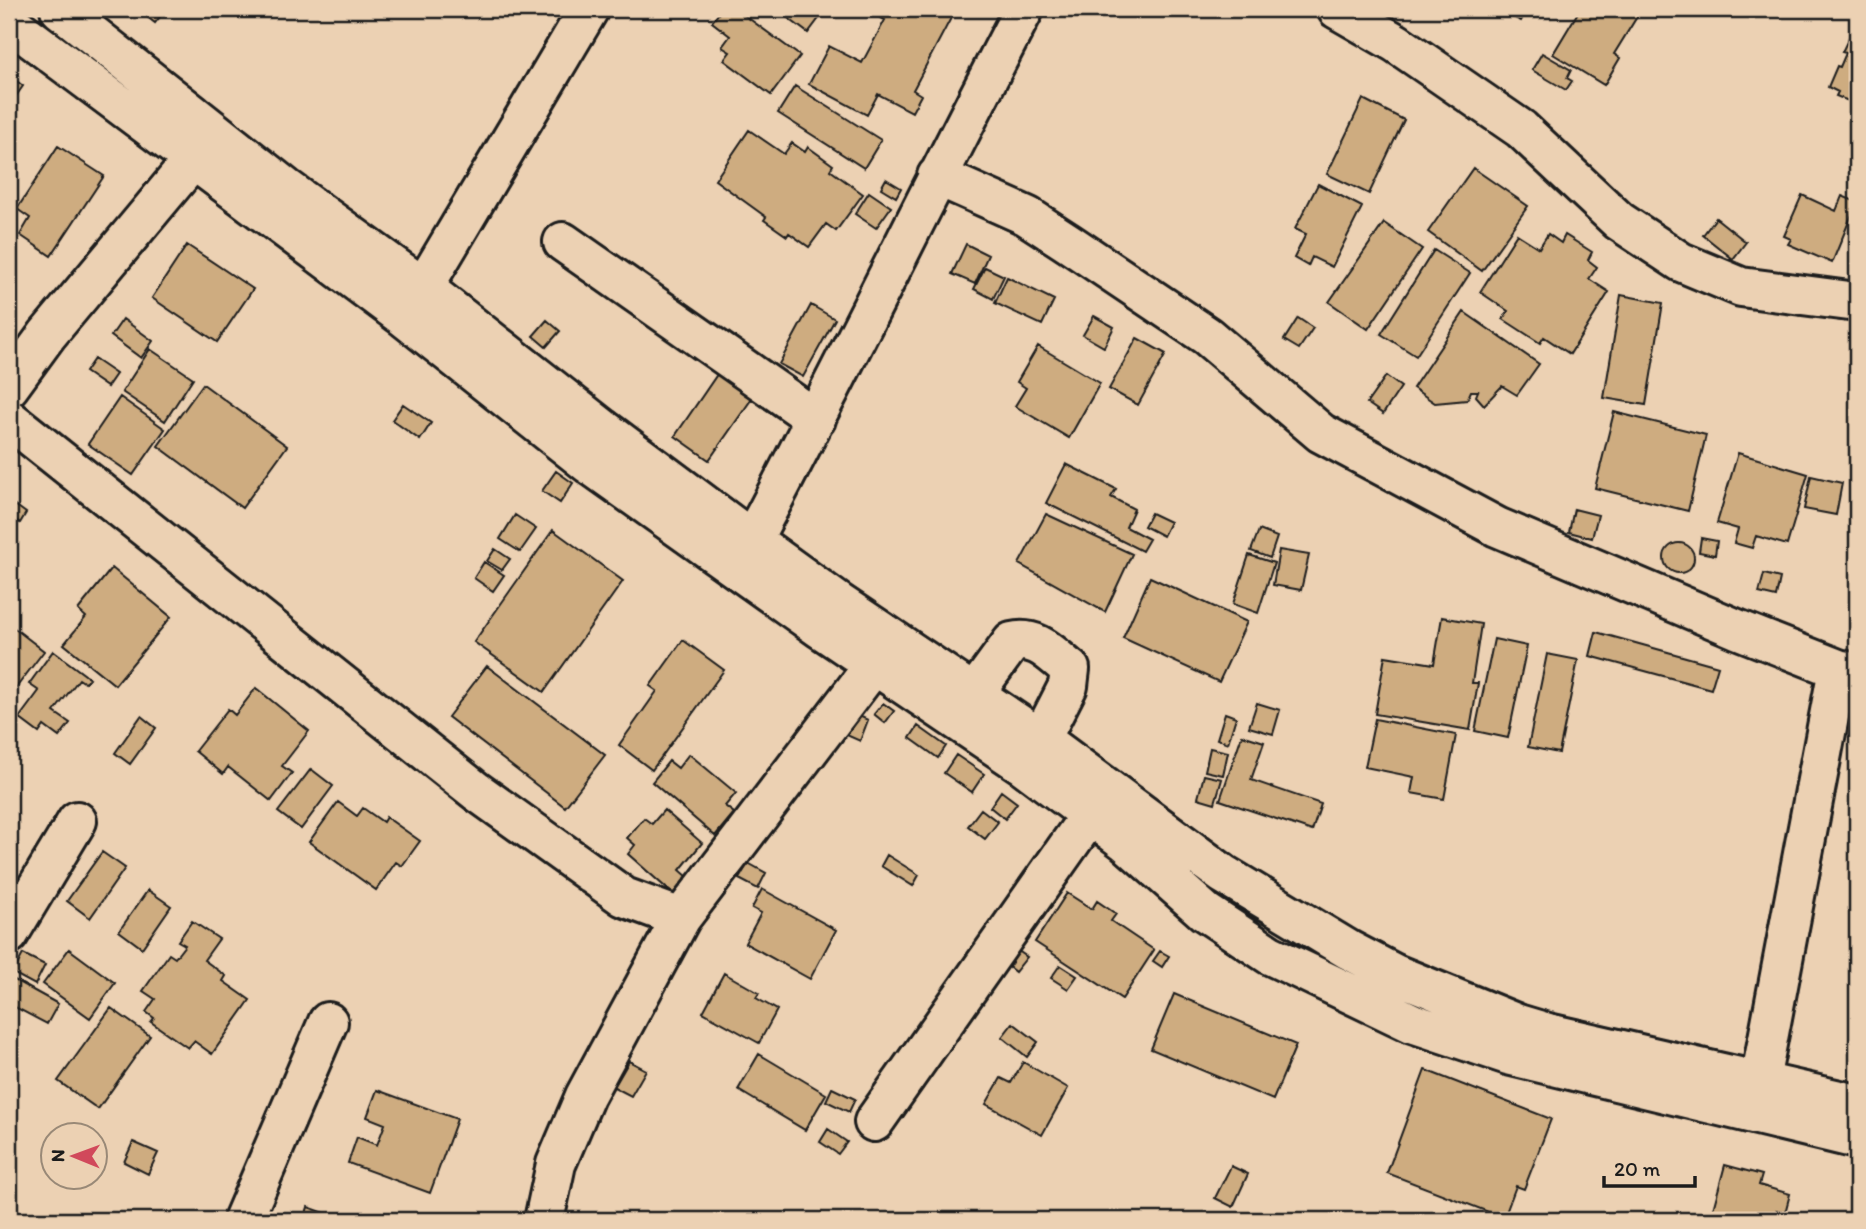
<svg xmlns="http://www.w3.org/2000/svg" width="1866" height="1229" font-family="Itim,sans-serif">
<rect width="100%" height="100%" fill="#ecd1b3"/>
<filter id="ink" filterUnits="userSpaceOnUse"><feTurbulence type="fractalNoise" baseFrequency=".0143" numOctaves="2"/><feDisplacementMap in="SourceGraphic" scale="14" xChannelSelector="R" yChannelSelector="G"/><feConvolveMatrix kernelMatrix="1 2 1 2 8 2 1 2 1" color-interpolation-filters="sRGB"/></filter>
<g filter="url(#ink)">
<path fill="#ceac80" stroke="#1c1c1c" stroke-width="2" d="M137,9H166L155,23Z
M722,9H736L800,56L771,95L724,60L730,52L722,47L730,36L712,22Z
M776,9H826L808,33Z
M864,9H935L951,18L913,90L921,95L912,112L878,94L867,115L809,84L829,46L862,63L885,20Z
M1495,9H1527L1521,21Z
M1580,9H1627L1638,15L1614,54L1620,58L1604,85L1553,54Z
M1857,25V100L1853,98L1851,102L1836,96L1838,92L1828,87L1837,66L1840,67L1846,53L1842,52L1850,35L1852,36Z
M1542,53L1571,70L1567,78L1572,81L1566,90L1532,70Z
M9,75L23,86L9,106Z
M795,86L881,140L864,168L778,113Z
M1363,99L1404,120L1369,194L1327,174Z
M749,130L784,154L792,143L805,152L808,147L833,165L830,170L863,194L836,231L826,224L809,247L789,233L787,236L764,220L766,217L715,180Z
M58,146L104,176L51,256L20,235L30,218L17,209Z
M1473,168L1528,206L1482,271L1428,232Z
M886,179L901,188L896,197L881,188Z
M1318,184L1362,207L1332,267L1312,257L1308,266L1294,258L1306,234L1295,229Z
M869,192L891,207L876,228L855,214Z
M1802,195L1836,211L1842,196L1857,202L1832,263L1788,244L1791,239L1784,236Z
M1716,218L1746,242L1733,259L1703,235Z
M1384,223L1422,249L1368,329L1329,302Z
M1517,234L1539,248L1548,234L1561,243L1565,235L1592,252L1588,260L1597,267L1589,279L1609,292L1570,354L1544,337L1540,343L1503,319L1508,311L1480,292Z
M966,244L988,255L975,284L952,274Z
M187,245L253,289L217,342L152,298Z
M1434,250L1470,273L1416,356L1381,334Z
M985,267L1004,276L993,299L974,289Z
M1007,277L1054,300L1042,325L995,303Z
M1621,295L1663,303L1646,405L1604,398Z
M811,305L835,319L803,377L779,364Z
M1464,312L1539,364L1517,395L1502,386L1484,405L1476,396L1478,391H1471L1467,400L1435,403L1413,388Z
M1094,316L1114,327L1104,347L1083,335Z
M1298,318L1313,328L1299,349L1284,340Z
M123,319L153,341L141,358L111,336Z
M547,320L560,331L546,347L533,336Z
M1137,338L1166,354L1138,405L1109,389Z
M1038,346L1100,383L1069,438L1015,406L1026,388L1017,382Z
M150,349L193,378L165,421L122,392Z
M94,359L116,374L107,387L85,372Z
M718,373L753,397L709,460L675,436Z
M1386,376L1401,387L1383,414L1367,403Z
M203,384L287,446L242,508L158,446Z
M120,397L165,429L133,475L88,444Z
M403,404L431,423L420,440L392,420Z
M1614,412L1706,435L1688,511L1595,488Z
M1738,453L1808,474L1787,545L1756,536L1752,548L1734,543L1738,529L1717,523Z
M1066,464L1116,489L1111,497L1134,509L1126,527L1149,539L1142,551L1046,503Z
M556,471L573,483L560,503L542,491Z
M1811,476L1842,483L1836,515L1804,509Z
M15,505L26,513L20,523L9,515Z
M1574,509L1598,515L1592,538L1569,532Z
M1151,513L1170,522L1163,536L1144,526Z
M1046,514L1132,554L1105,612L1019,564Z
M515,515L536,529L520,552L500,539Z
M553,530L623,581L544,692L474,642Z
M1259,530L1277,537L1270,558L1251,551Z
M1701,538L1717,541L1715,555L1699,552Z
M1664 558a15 15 0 1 1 30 0a15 15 0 1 1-30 0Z
M495,549L510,559L502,570L487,561Z
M1279,550L1309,555L1301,590L1273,585Z
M1249,555L1274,563L1258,613L1233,604Z
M484,562L504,575L493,591L474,578Z
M112,568L171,617L115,685L64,644L86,617L78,610Z
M1764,574L1780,578L1776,597L1759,593Z
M1150,577L1247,622L1219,682L1123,638Z
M1442,617L1481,624L1472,683H1478L1470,730L1375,714L1385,656L1434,664Z
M9,624L44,651L9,697Z
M1596,632L1718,666L1711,689L1590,656Z
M1494,639L1527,646L1508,738L1475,731Z
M683,640L724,670L652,770L619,745L657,691L650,686Z
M53,651L89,678L85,683L79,679L54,712L70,723L59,737L44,726L39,733L19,718L39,691L29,684Z
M1547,654L1578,660L1559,753L1528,747Z
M487,666L605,755L565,807L448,717Z
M256,688L309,731L282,766L292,773L271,801L228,767L223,774L195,751L228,709L235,715Z
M883,703L894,711L885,723L874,714Z
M1257,703L1280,710L1273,734L1249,727Z
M850,712L868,720L860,741L842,733Z
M1225,713L1236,717L1228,743L1217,739Z
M141,716L156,728L130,764L115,753Z
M1375,719L1456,735L1444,799L1411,793L1414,777L1365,767Z
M918,726L946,746L938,758L910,738Z
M1242,735L1264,742L1251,780L1321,804L1312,831L1220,800Z
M1210,748L1228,752L1223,775L1205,771Z
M689,754L736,793L725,806L734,813L715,836L652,782L669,761L678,768Z
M956,755L984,774L972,792L944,773Z
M311,769L333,786L301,829L278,812Z
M1204,775L1222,779L1215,803L1198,798Z
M1001,791L1017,803L1005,819L990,807Z
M338,802L357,816L363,808L383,822L386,817L420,841L402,866L396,862L376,890L309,842Z
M981,809L998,822L985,839L968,826Z
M664,810L702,843L680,870L688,877L673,894L628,854L635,845L627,838L644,818L652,824Z
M102,852L125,868L90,918L67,901Z
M887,855L919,875L913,886L881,866Z
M748,863L766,873L758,889L739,879Z
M762,889L836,930L810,979L745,943L761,913L752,908Z
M148,890L171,906L142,948L119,931Z
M1067,893L1092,909L1097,901L1116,914L1111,921L1154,950L1122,999L1035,942Z
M192,921L219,939L204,960L226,976L223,981L250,1000L212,1054L194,1041L188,1048L151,1022L154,1018L146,1012L155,999L143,991L169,954L175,958L185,945L178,941Z
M1011,946L1027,957L1015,972L1000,960Z
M69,949L115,983L90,1018L43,984Z
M1160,951L1169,956L1162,967L1153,961Z
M23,954L45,965L35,985L13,973Z
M1060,965L1077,976L1068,989L1051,978Z
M724,973L759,993L756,998L777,1010L759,1043L703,1012Z
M9,977L58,1004L47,1024L9,1004Z
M1174,994L1296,1045L1273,1100L1151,1049Z
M111,1008L150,1036L98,1109L58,1081Z
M1013,1023L1038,1042L1027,1057L1002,1037Z
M759,1054L826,1094L805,1130L738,1090Z
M629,1061L646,1070L631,1096L614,1087Z
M1023,1062L1068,1088L1042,1135L986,1104L1001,1078L1011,1083Z
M1425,1070L1551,1119L1524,1189L1516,1186L1504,1218L1387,1173Z
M832,1088L855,1099L849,1112L826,1101Z
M377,1090L457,1119L430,1193L348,1163L357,1137L377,1145L385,1124L367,1117Z
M828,1129L847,1142L838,1154L820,1142Z
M133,1142L158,1153L148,1174L124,1162Z
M1725,1165L1762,1175L1759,1185L1790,1194L1785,1213L1776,1211L1774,1220H1738L1712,1213Z
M1231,1166L1248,1174L1233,1207L1215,1198Z
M308,1207L344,1220H304Z"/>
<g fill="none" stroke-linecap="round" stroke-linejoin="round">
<defs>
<path id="minor" d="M60,9L286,188L424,288L602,428L752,540L839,603L1041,739L1223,874L1349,950L1395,974L1518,1024L1548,1033L1857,1104
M1337,9L1396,43L1521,129L1619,221L1681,262L1741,287L1857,302
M9,22L405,318L589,464L821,629L1023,765L1126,842L1205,912L1270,955L1412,1023L1508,1055L1857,1139
M937,176L1027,216L1070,244L1207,336L1321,433L1497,527L1737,629L1838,669L1857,673
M563,242L816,419
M410,310L589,9
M9,387L47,335L193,160
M9,419L476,791L624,897L681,918
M752,540C845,365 932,185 1024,9
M974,694L1012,642C1037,636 1051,654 1070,669L1068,686L1041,739
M9,934L77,821
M1760,1081L1838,669
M874,1122L1090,815
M243,1220L328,1022
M544,1220L556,1164L585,1096L681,918L874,665"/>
</defs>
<use href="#minor" stroke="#1c1c1c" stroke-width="44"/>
<use href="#minor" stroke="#ecd1b3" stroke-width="38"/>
</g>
</g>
<rect width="1866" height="1229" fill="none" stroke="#ecd1b3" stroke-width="35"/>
<rect x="18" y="18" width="1831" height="1194" fill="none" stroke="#1c1c1c" stroke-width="2.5" filter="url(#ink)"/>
<g transform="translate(74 1156) rotate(271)"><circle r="33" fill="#ecd1b3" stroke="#998977" stroke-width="2"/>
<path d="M0-5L12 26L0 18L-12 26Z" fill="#d1495b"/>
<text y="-10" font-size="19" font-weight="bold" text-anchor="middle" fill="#1c1c1c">N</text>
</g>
<path d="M1604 1176v10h91v-10" fill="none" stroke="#1c1c1c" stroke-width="3.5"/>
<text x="1614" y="1176" font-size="21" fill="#1c1c1c" stroke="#ecd1b3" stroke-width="5" paint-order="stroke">20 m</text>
</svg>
